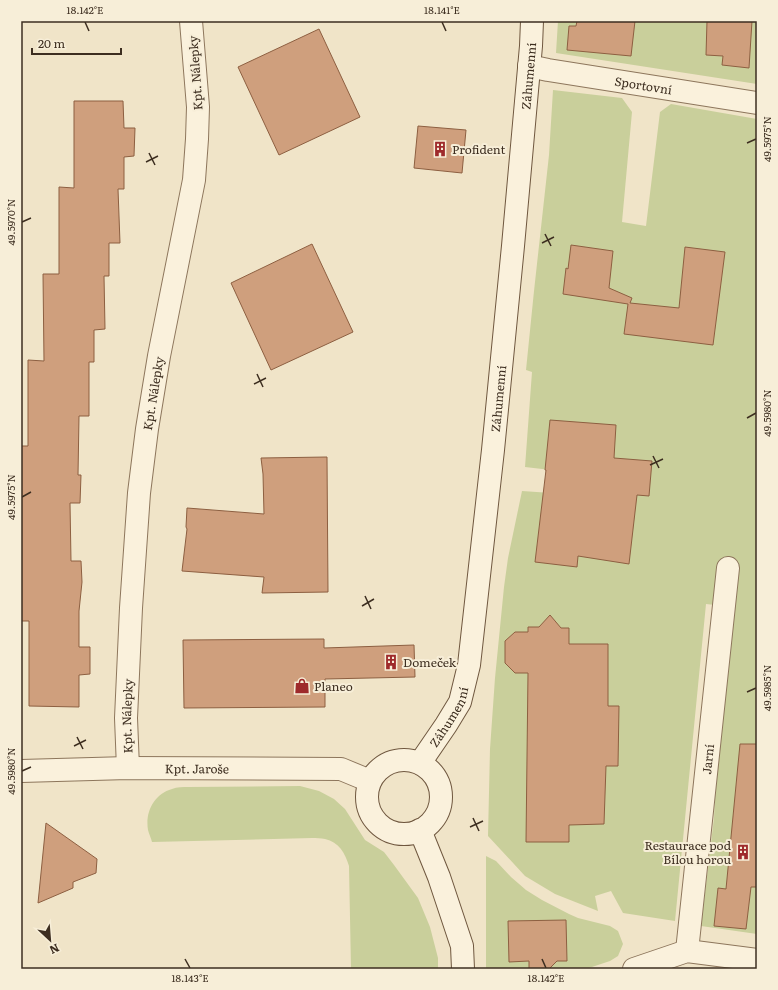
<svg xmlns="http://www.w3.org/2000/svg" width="778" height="990" font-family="Literata,serif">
<rect width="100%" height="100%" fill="#f0e4c8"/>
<path fill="#c9cf9b" d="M558,21H757V84L556,53Z
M553,90L622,98L632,112L622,222L646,226L660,112L671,104L757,119V934L701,926L714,818L717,752L733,607L706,604L675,921L623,913L611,891L595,896L598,911L555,894L525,876L488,836L490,749L495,678L504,587L508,558L522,491L566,494L568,472L525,467L532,372L526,370L534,291L549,155Z
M300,786L319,791L334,799L345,809L365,840L384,852L394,865L418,898L430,927L438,958V969H351L349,866C345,853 339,842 325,839C321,838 316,838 312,838L152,842C151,838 149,834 148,830C145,812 154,794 172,789C177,787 183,787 188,787Z
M486,856L496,861L511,877L526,890L542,900L569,914L578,918L610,926L618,931L623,944L618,956L610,961L586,969H486Z"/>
<path fill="#cf9f7d" stroke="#8d5f41" d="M577,21H635L631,56L567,50L569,26H576Z
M707,21H752L749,68L722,65L723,56L706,55Z
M319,29L360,117L279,155L238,67Z
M74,101H123L124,128H135L134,156L124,157V189H118L120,243H109V276H104L105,329L94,330V362H89V416H79L78,475H81L80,503H70L71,561H81L82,582L79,611V647H90V674L79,675V707L29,706V621H21V446H28V360L44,361L43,274H59V187L74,188Z
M418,126L466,130L462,173L414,168Z
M312,244L353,332L271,370L231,283Z
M571,245L613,251L609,288L632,298L630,303L679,308L685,247L725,252L713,345L624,334L628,304L563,294L566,268L568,269Z
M550,420L616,425L614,458L652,461L649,496L637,495L629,564L578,556L577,567L535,562L546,470H545Z
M327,457L328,592L262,593L264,577L182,571L187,529L186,527L187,508L264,514L263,474L261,458Z
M550,615L561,628H569V644H608V706H619L618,766H606L604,824L569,825V842H526L528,673H515L505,663V641L515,632H528V627H539Z
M324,639V648L414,645L415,677L325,679V707L184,708L183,640Z
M740,744H757V887H751L746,929L714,926L718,888L726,889Z
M46,823L97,859L96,873L73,882V888L38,903Z
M566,920L567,961H557L549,969H529V961L509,962L508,921Z"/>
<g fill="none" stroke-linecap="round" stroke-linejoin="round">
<defs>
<g id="minor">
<path id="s1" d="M529,66L548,70L757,103"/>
<path id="s2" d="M128,768L126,718L131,608L139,493L147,429L159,356L194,180L197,139L198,107L191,21"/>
<path id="s3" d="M21,771L128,768L341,769L370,781"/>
<path id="s4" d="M687,951L728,568"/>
<path d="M634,969L687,951L757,960"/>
</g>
<g id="secondary">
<circle cx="404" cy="797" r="37"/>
<path id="s5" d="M420,763L446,725L460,702L469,665L493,450L513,246L531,46L532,21"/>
<path d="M420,830L439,877L462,946L463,969"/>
</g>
</defs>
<use href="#minor" stroke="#8d765c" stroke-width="24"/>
<use href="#secondary" stroke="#6f573f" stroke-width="24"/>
<use href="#minor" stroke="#faf1dc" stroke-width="22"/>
<use href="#secondary" stroke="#faf1dc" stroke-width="22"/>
</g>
<path fill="none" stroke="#3d2e20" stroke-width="1.5" d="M85,22L89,31M442,22L446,31M747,143L756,139M149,153L155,165M146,162L158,156M22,222L31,218M545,234L551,246M542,243L554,237M257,374L263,387M254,384L266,378M747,418L756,413M653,456L659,468M650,465L663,459M22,497L31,492M365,596L371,609M362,606L374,599M747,692L756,688M77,737L83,749M74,746L86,740M22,771L31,767M473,818L479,831M470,827L483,821M185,959L190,968M542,959L546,968"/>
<defs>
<symbol id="building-bare" viewBox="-9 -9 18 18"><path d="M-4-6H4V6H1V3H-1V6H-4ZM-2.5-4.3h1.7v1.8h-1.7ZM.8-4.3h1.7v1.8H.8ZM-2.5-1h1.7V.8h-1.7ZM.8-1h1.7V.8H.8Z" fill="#9e2a2b" stroke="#f7eed8" stroke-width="2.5" paint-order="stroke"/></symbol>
<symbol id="shop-bare" viewBox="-9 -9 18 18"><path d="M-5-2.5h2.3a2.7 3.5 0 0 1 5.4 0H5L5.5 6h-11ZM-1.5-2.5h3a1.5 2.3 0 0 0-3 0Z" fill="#9e2a2b" stroke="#f7eed8" stroke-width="2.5" paint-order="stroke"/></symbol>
</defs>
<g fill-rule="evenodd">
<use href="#building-bare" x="429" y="138" width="22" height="22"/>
<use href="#building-bare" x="380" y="651" width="22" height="22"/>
<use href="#shop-bare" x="291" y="675" width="22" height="22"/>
<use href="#building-bare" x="732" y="841" width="22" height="22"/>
</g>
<g text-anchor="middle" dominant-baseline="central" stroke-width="4" stroke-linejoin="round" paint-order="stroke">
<g font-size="12" fill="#3d2e20" stroke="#f7eed8">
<text transform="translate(195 73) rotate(-94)">Kpt. Nálepky</text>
<text stroke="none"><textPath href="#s5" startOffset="703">Záhumenní</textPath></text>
<text stroke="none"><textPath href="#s1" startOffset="116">Sportovní</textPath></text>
<text stroke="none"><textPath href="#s2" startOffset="376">Kpt. Nálepky</textPath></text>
<text stroke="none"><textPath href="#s5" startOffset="379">Záhumenní</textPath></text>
<text stroke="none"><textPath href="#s2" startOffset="52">Kpt. Nálepky</textPath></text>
<text stroke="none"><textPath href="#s5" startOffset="55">Záhumenní</textPath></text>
<text stroke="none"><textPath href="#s4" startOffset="193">Jarní</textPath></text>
<text stroke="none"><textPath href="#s3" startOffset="176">Kpt. Jaroše</textPath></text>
</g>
<g font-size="12" fill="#3d2e20" stroke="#f7eed8" text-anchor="start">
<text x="452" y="149">Profident</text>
<text x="403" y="662">Domeček</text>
<text x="314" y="686">Planeo</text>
<text x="731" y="845" text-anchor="end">Restaurace pod<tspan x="731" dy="14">Bílou horou</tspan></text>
</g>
</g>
<rect width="778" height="990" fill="none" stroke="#f7eed8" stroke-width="44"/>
<g transform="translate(50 940) rotate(154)" stroke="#f7eed8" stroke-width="3" paint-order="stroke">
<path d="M0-3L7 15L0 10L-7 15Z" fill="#3d2e20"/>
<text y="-6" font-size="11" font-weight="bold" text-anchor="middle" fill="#3d2e20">N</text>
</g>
<path d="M32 48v6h89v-6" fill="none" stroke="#3d2e20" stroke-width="2"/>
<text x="38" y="48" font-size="12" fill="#3d2e20" stroke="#f7eed8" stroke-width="3" paint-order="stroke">20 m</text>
<rect x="22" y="22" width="734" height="946" fill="none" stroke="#3d2e20" stroke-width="1.5"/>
<g font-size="10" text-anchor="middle" fill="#3d2e20">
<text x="85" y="14">18.142°E</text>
<text x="442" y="14">18.141°E</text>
<text transform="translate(767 139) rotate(-90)" y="4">49.5975°N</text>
<text transform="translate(11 222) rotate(-90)" y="4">49.5970°N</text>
<text transform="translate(767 413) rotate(-90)" y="4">49.5980°N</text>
<text transform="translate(11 497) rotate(-90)" y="4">49.5975°N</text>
<text transform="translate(767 688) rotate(-90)" y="4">49.5985°N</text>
<text transform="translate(11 771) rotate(-90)" y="4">49.5980°N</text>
<text x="190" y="982">18.143°E</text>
<text x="546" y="982">18.142°E</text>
</g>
</svg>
